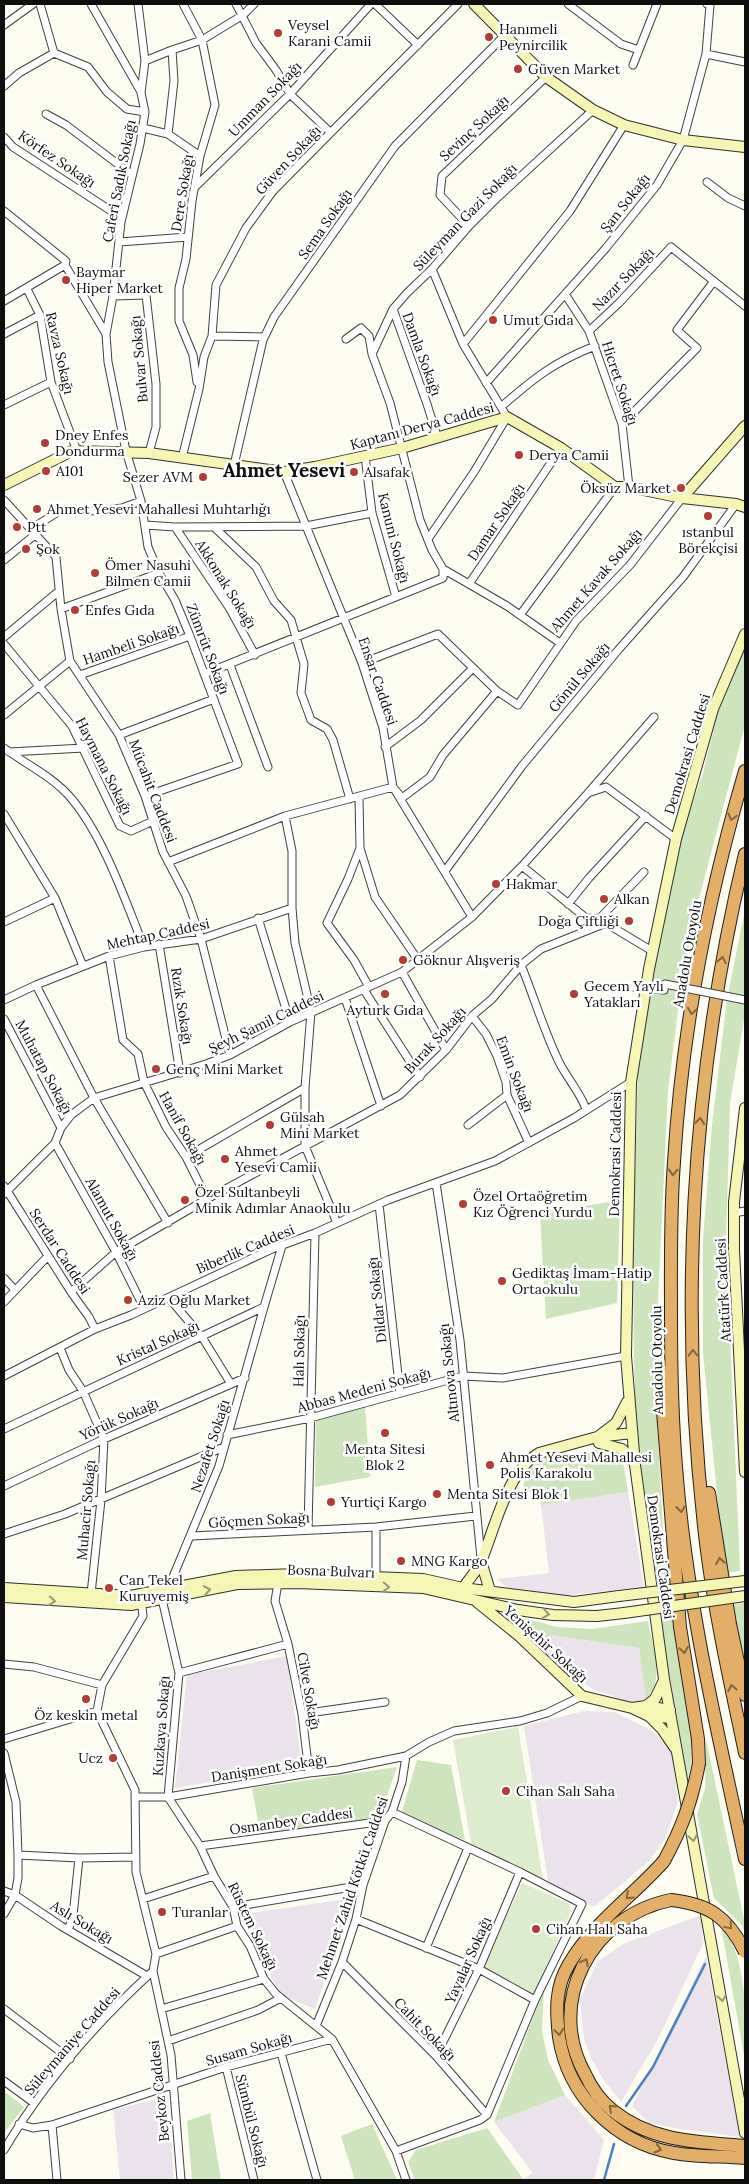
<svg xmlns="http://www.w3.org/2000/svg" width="749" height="2184" font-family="Lora,serif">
<rect width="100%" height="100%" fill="#fdfcf0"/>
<path fill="#ebe3eb" d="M628,1492L644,1587L561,1596L506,1587L497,1579L549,1573L541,1505Z
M550,1635L639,1648L646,1699L631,1703L592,1689L543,1651Z
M287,1656L302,1767L175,1788L187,1675Z
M584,1711L614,1712L649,1729L672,1748L678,1802L665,1839L649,1861L594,1907L548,1881L524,1726Z
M353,1898L315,2009L280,1994L239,1915Z
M701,1915L703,1944L658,2039L621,2102L603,2079L592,2060L584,2039L580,2000L597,1962L623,1944Z
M706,1956L740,2137L674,2128L649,2123L632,2106Z
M565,2095L604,2140L594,2180H515L523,2179L533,2173L494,2122Z
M168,2096L174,2180H120L113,2110Z"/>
<path fill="#cde4bd" d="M745,647V725L698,902L680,994L668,1091L656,1342V1402L666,1585L654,1586L636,1430L634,1362L633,1250L638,1068L657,955L680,839L703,773L721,700Z
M745,910V1014L730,1103L726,1238L740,1571L728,1573L722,1544L703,1353V1240L712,1125L727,999Z
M620,1200L617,1303L546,1319L540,1214Z
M365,1406L370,1477L315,1487L316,1419Z
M609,1449L622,1455L628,1492L541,1505L540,1491L522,1492L526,1474L533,1465L544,1457Z
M745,1603V1661L732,1605Z
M516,1616L557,1627L592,1629L648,1621C652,1646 666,1680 646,1699L639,1648L550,1635L543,1651L513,1624Z
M672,1616L691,1733V1762L687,1786L659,1618Z
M706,1739L745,1924V1932L741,1924L714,1898L697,1814L705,1789Z
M417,1760L451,1765L465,1840L401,1815Z
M397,1767L379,1819L261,1838L252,1788Z
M721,1926C749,1960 745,2017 745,2061Z
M544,1989L542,2031L548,2060L565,2095L494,2122Z
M4,2091L24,2107L4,2133Z
M210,2113L221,2180H192L187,2121Z
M372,2124L397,2180H355L341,2136Z
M487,2128L523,2179L415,2180L408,2162L416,2150Z"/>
<path fill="#deecce" d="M518,1727L543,1880L472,1848L453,1740Z
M522,1883L568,1903L571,1911L534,1994L482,1970Z"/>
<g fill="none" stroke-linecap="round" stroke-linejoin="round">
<path stroke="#4a82bd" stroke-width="2.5" d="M626,2106L653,2067L705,1964
M604,2180L614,2144"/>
<defs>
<path id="street" d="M91,4L141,92
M183,4L202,40L215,105L200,156L192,201L186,259L179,288V321L193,355L197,382
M236,4L256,43L276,70L290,94L330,132
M375,4L418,45
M568,4L621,44L639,50
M4,25L33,4
M54,53L88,67L107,92L127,109L145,112
M706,54L745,62
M145,61L172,50L202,40L243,15L254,4
M633,65L657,4
M4,86L19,73L54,53L40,4
M46,114L66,125L131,174
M143,128L168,134L200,156
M168,134L174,81L172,50
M4,137L13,147L122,218
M707,182L728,198L745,206
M195,187L290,94L371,4
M4,211L66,261L65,265L106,334L108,362L126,451L141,501L148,547L159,573L175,600L190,636L238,764L145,796
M469,226L440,195L442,176L546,77
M119,242L188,237
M432,269L463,344
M27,289L40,315L51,382L77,451
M565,294L589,331L622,424L629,487
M113,296L146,295L156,384V427L149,453
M4,301L65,265
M393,309L427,404L437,436
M589,331L619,303L671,247L745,306
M4,334L40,315
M106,334L113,296L121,222L140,144L145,112L141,93L145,61L138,4
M212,336L264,337
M346,339L361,328L369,336L372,354L390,403L420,520L432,550L443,569L507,606L560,643
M372,354L393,309L407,293L432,269L469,226L496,199L593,110
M486,383L606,248L657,185L683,140L706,54L710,5L707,4
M4,405L51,382
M501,407C534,378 554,362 595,346
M622,424L697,348L677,330L714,281
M365,456L372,513L396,597
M182,458L199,389L204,357L212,336L216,285L246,228L273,191L458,4
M234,465L263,340L274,317L395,146L504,36
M284,472L362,663L383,728L393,787L472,917
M4,500L56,557L61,609L70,661L119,735L145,796L163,852L186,896L201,939L230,1055
M145,525L175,527L306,526L372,513
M175,527L230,609L255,655
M214,527L256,567L274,601L291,620L304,664L301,693L311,720L327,729L333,740L350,799
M31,529L61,510L103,511L122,508L141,501
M428,539L474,472L507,417L463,344L570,211L624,125
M4,560L36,534
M469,584L561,448
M61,609L159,573
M520,615L615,487
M4,637L59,591
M4,644L72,726L120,826L131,831L153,821
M362,663L438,634L497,691L518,705L576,621L630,565L682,498
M230,665L268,767
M204,674L443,578V569
M80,675L190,636
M4,715L70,661
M119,735L214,699
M385,747L421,720L473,668
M4,748C27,765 52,776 71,798C104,837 125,900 144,947
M9,752L84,748
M588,793L654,717
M359,798L360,848L348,879L327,923L354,960L369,987
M4,814L55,898L83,966
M285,816L393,787L402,798L430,777L443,755L497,691
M360,848L375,897L418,960
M168,862L285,816L292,851V908L295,943L311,1012L305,1088V1146L337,1223
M522,866L586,918L599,919L652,951
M445,871L522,766L619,649L683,577L736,504
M568,904L589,878L646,816
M258,918L290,1022
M599,919L644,872
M4,922L55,898
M159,944L180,1073
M109,956L123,1040L138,1054L144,1082L166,1127L186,1157L207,1199
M521,965C534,997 544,1031 559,1062C567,1078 580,1092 586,1109
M402,972L446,1050
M36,985L94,1098L168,1223
M364,990L420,1077
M345,998L381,1106
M4,1000L36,985L109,956L144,947L201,939L292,908
M472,1016L486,1034L497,1056L506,1082L507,1095L529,1143
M4,1019L61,1128
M468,1125L507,1095
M55,1143L116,1252L144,1308
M186,1157L305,1088
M436,1183L460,1340L481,1558
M4,1186L71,1292L89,1317L95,1329
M4,1194L55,1143L61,1128L71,1115L94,1098L206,1064L230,1055L290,1022L402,972L472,917L522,866L588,793L606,787L676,839
M379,1204L400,1393
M734,1213L745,1211
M4,1278L15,1290
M71,1292L116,1252L207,1199L400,1095L446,1050L472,1016L492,999L521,965L541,949L606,923
M169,1298L202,1337L231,1384
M4,1302L48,1256
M60,1348L69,1370L83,1391L104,1439L101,1500L91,1594
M4,1376L95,1329L131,1315L272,1249L315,1233L388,1200L495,1161L574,1118L631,1082
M4,1429L264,1307L282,1246
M227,1435L310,1418L463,1376L503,1378L626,1356
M4,1486L104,1439L245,1378
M376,1527V1577
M308,1530L315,1233
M4,1534L65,1514L224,1447
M192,1536L376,1527L476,1516
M168,1589L219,1466L264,1307
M141,1598L143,1616L102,1685L97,1711L135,1790L136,1872L156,1954L153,1971L171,2055L181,2180
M162,1599L179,1673L168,1797L200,1846L214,1876L233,1907L237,1926L250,1946L264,1979L276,1994L332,2039L396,2151L406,2180
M288,1644L302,1714L309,1773
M4,1664L34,1667L102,1685
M179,1673L288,1644L275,1601L278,1583
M302,1714L385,1702
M4,1739L97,1711
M4,1753L16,1802L18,1855V1878L15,1895L4,1914
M135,1797H168L309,1773L338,1770L406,1756L429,1742L454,1731L520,1721L547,1713L582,1696
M392,1812L520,1872L582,1904L535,2000L487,2115L480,2120L396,2151
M200,1846L385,1821
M18,1855L79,1858L135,1857
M4,1891L15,1895L61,1926L147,1976
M143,1899L214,1876
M233,1907L363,1885
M356,1919L479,1969L535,2000
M68,1930L73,1916L79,1858
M426,1948L468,1848
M156,1954L237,1926
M342,1962L436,2056L487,2115
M4,2009L70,2059
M161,2009L264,1979
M316,2026L342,1962L356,1919L363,1885L385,1821L392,1812L402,1782L406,1756
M168,2041L258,2010L281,1998
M281,2053L317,2180
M436,2056L479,1969L520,1872
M226,2067L254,2180
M4,2081L34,2103
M19,2124L33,2128L52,2125L226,2067L332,2039
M52,2125L57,2180
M4,2150C43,2084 96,2023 153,1971"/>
<path id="secondary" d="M474,4L546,77L593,110L624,125L683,140L745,147
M4,485L72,451L149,453L284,472L315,467L402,448L507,417L561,448L615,487H629L682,498L736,504L745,507
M682,498L745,426
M745,634L713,709L676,839L649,969L631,1082L626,1356L635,1465L664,1679L745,2133
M745,1108L734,1202V1250L745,1472
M599,1436L616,1423L627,1402
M599,1443L622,1449L634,1462
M481,1561L490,1591
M4,1588L130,1596L236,1576L297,1574L423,1579L463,1588L574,1602L619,1596
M463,1588C469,1579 478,1570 482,1559C495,1528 507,1471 539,1453L597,1437L632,1433
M4,1597L131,1605L237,1584L297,1583L423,1588L518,1610L553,1615L597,1616L624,1613
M477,1602L518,1635L582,1696L632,1708L649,1716L671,1718
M646,1706L655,1699L664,1680
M632,1708L646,1706L670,1710
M649,1716L662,1729L675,1748"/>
<path id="highway" d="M745,771C708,897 682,1030 674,1162C670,1214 671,1265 671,1317C671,1367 672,1417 676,1467C686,1599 717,1729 745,1859
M745,854C690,1082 678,1319 707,1551C716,1619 731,1686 745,1753
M663,1372L662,1399L680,1627L698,1739L699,1763
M709,1493L730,1624L745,1695
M664,1861C633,1896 593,1923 569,1964C555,1987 556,2011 559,2037C568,2096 615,2143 674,2153C697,2157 721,2156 745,2158
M671,1900C591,1916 545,2002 585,2074C591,2087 601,2101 612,2110C651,2142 698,2142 745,2146"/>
</defs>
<use href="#street" stroke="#414141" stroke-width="9"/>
<use href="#secondary" stroke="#303030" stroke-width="12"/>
<use href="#highway" stroke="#1f1f1f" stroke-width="14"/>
<use href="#street" stroke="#fff" stroke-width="7"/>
<use href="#secondary" stroke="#f5f6b3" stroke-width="10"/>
<use href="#highway" stroke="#e3af68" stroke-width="12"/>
<defs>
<path id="street-bridge" d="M633,987L664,990L665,984L745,1000"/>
<path id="secondary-bridge" d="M619,1596L745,1581
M624,1613L745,1596"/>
<path id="highway-bridge" d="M664,1861C682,1828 692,1801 699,1763
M671,1900C709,1904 728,1917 745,1952"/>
</defs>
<use href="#street-bridge" stroke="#414141" stroke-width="9" stroke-linecap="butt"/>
<use href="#secondary-bridge" stroke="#303030" stroke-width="12" stroke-linecap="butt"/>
<use href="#highway-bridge" stroke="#1f1f1f" stroke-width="14" stroke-linecap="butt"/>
<use href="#street-bridge" stroke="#fff" stroke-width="7"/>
<use href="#secondary-bridge" stroke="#f5f6b3" stroke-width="10"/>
<use href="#highway-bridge" stroke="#e3af68" stroke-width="12"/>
</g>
<defs><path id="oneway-chevron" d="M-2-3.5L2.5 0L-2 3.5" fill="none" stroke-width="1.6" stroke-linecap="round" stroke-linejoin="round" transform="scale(1.25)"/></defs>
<g stroke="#836740">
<use href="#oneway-chevron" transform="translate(732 817) rotate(105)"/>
<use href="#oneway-chevron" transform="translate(722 960) rotate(-79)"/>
<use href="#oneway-chevron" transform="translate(692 1011) rotate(98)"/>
<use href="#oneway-chevron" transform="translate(700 1121) rotate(-84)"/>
<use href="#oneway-chevron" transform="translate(673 1172) rotate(93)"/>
<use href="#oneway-chevron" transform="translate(693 1353) rotate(-91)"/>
<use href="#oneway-chevron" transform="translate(681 1509) rotate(83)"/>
<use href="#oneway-chevron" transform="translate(720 1561) rotate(-99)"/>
<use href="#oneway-chevron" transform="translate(684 1650) rotate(81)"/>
<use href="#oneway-chevron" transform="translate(732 1688) rotate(-101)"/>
<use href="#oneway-chevron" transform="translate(629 1896) rotate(137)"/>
<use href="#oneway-chevron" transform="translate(729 1926) rotate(50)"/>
<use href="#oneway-chevron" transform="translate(585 1962) rotate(-62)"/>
<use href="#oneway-chevron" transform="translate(559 2032) rotate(82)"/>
<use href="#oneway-chevron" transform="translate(612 2108) rotate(-138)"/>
<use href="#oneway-chevron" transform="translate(658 2149) rotate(17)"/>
</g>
<g stroke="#999971">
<use href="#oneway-chevron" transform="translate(386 1587) rotate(3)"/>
<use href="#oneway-chevron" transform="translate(207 1590) rotate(-11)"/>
<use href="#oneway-chevron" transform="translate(52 1601) rotate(4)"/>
<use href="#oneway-chevron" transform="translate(546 1614) rotate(8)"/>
<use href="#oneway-chevron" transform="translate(693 1838) rotate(80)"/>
<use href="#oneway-chevron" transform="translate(722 1998) rotate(80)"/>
</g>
<g fill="#ae3e36" stroke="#fff" stroke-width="2">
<circle cx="278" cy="33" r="5"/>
<circle cx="489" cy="37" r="5"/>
<circle cx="518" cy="69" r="5"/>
<circle cx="66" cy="280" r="5"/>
<circle cx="493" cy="320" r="5"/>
<circle cx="45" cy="443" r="5"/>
<circle cx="519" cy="455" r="5"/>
<circle cx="46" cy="471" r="5"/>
<circle cx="354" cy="472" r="5"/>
<circle cx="203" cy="477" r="5"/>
<circle cx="681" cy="488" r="5"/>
<circle cx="37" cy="509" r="5"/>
<circle cx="708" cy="516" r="5"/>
<circle cx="17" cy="527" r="5"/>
<circle cx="26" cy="549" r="5"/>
<circle cx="95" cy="573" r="5"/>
<circle cx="75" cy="610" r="5"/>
<circle cx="496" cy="884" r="5"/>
<circle cx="604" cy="899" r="5"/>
<circle cx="629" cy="921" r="5"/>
<circle cx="403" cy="960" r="5"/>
<circle cx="385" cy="994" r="5"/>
<circle cx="574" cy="994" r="5"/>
<circle cx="156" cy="1069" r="5"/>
<circle cx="270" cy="1125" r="5"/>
<circle cx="225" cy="1159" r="5"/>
<circle cx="185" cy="1200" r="5"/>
<circle cx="463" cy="1204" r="5"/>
<circle cx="502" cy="1281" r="5"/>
<circle cx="128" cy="1300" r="5"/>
<circle cx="385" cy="1433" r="5"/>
<circle cx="490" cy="1465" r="5"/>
<circle cx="437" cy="1494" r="5"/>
<circle cx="331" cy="1502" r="5"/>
<circle cx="401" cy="1561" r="5"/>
<circle cx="109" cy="1588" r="5"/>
<circle cx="86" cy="1699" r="5"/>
<circle cx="113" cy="1758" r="5"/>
<circle cx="506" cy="1791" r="5"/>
<circle cx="162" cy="1912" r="5"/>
<circle cx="536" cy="1929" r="5"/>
</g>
<g text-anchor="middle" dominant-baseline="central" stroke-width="5" stroke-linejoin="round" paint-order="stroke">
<g font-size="14" fill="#0e0e0e" stroke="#fff" text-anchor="start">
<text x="288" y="25">Veysel<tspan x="288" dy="16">Karani Camii</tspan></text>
<text x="499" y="29">Hanımeli<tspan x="499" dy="16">Peynircilik</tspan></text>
<text x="528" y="69">Güven Market</text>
<text x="76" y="272">Baymar<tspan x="76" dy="16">Hiper Market</tspan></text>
<text x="503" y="320">Umut Gıda</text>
<text x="55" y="435">Dney Enfes<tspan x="55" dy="16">Dondurma</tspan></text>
<text x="529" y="455">Derya Camii</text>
<text x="56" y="471">A101</text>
<text x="364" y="472">Alsafak</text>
<text x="193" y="477" text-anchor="end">Sezer AVM</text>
<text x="671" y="488" text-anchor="end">Öksüz Market</text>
<text x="47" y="509">Ahmet Yesevi Mahallesi Muhtarlığı</text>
<text x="27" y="527">Ptt</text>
<text x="708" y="532" text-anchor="middle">ıstanbul<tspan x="708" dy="16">Börekçisi</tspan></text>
<text x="36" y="549">Şok</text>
<text x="105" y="565">Ömer Nasuhi<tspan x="105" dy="16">Bilmen Camii</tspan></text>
<text x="85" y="610">Enfes Gıda</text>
<text x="506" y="884">Hakmar</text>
<text x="614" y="899">Alkan</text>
<text x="619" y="921" text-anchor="end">Doğa Çiftliği</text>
<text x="413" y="960">Göknur Alışveriş</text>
<text x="584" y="986">Gecem Yaylı<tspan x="584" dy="16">Yatakları</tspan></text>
<text x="385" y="1010" text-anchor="middle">Ayturk Gıda</text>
<text x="166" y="1069">Genç Mini Market</text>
<text x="280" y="1117">Gülsah<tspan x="280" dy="16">Mini Market</tspan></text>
<text x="235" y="1151">Ahmet<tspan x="235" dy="16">Yesevi Camii</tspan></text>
<text x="195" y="1192">Özel Sultanbeyli<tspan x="195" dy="16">Minik Adımlar Anaokulu</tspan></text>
<text x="473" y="1196">Özel Ortaöğretim<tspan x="473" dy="16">Kız Öğrenci Yurdu</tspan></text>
<text x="512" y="1273">Gediktaş İmam-Hatip<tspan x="512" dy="16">Ortaokulu</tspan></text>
<text x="138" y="1300">Aziz Oğlu Market</text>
<text x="385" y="1449" text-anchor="middle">Menta Sitesi<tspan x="385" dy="16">Blok 2</tspan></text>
<text x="500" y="1457">Ahmet Yesevi Mahallesi<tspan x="500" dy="16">Polis Karakolu</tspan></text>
<text x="447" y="1494">Menta Sitesi Blok 1</text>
<text x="341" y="1502">Yurtiçi Kargo</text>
<text x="411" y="1561">MNG Kargo</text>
<text x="119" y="1580">Can Tekel<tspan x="119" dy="16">Kuruyemiş</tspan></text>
<text x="86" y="1715" text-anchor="middle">Öz keskin metal</text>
<text x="103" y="1758" text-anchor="end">Ucz</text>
<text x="516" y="1791">Cihan Salı Saha</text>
<text x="172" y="1912">Turanlar</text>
<text x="546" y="1929">Cihan Halı Saha</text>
</g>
<g font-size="14" fill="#0e0e0e" stroke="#fff">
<text transform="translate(265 99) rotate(-46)">Umman Sokağı</text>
<text transform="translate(474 128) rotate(-43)">Sevinç Sokağı</text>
<text transform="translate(57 159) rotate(34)">Körfez Sokağı</text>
<text transform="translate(288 160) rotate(-47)">Güven Sokağı</text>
<text transform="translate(119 181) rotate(-79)">Caferi Sadık Sokağı</text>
<text transform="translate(182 193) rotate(-81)">Dere Sokağı</text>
<text transform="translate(625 203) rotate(-52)">Şan Sokağı</text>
<text transform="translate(465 217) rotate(-46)">Süleyman Gazi Sokağı</text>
<text transform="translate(325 224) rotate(-55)">Sema Sokağı</text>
<text transform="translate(623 279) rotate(-46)">Nazır Sokağı</text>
<text transform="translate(60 353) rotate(77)">Ravza Sokağı</text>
<text transform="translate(422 354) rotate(70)">Damla Sokağı</text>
<text transform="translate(139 359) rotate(-95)">Bulvar Sokağı</text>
<text transform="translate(620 383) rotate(72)">Hicret Sokağı</text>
<text transform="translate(422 426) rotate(-15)">Kaptanı Derya Caddesi</text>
<text transform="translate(496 522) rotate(-56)">Damar Sokağı</text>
<text transform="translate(394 538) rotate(76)">Kanuni Sokağı</text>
<text transform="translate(596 580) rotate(-49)">Ahmet Kavak Sokağı</text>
<text transform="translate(226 584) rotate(58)">Akkonak Sokağı</text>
<text transform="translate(131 644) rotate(-19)">Hambeli Sokağı</text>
<text transform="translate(208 649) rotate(69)">Zümrüt Sokağı</text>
<text transform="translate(579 677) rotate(-50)">Gönül Sokağı</text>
<text transform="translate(378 681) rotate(71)">Ensar Caddesi</text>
<text transform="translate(687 754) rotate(-73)">Demokrasi Caddesi</text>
<text transform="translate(104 766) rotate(63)">Haymana Sokağı</text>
<text transform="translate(153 791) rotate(69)">Mücahit Caddesi</text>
<text transform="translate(158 934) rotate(-12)">Mehtap Caddesi</text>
<text transform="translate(687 954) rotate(-80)">Anadolu Otoyolu</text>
<text transform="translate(182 1006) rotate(81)">Rızık Sokağı</text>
<text transform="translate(266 1022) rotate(-26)">Şeyh Şamil Caddesi</text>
<text transform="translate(435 1040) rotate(-48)">Burak Sokağı</text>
<text transform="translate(44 1067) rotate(62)">Muhatap Sokağı</text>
<text transform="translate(515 1074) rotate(69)">Emin Sokağı</text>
<text transform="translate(183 1128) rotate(61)">Hanif Sokağı</text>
<text transform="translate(615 1154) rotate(-89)">Demokrasi Caddesi</text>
<text transform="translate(112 1219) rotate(61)">Alamut Sokağı</text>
<text transform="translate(245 1249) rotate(-23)">Biberlik Caddesi</text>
<text transform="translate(60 1251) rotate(57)">Serdar Caddesi</text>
<text transform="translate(723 1290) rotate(-93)">Atatürk Caddesi</text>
<text transform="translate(377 1300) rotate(-96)">Dildar Sokağı</text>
<text transform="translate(158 1343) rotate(-24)">Kristal Sokağı</text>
<text transform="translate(299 1351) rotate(-89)">Halı Sokağı</text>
<text transform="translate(657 1360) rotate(-91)">Anadolu Otoyolu</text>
<text transform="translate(449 1373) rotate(-96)">Altınova Sokağı</text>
<text transform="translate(364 1390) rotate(-15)">Abbas Medeni Sokağı</text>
<text transform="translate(119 1419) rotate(-24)">Yörük Sokağı</text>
<text transform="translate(210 1446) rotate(-72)">Nezafet Sokağı</text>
<text transform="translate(86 1510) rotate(-85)">Muhacir Sokağı</text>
<text transform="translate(259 1520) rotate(-3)">Göçmen Sokağı</text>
<text transform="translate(661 1557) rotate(82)">Demokrasi Caddesi</text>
<text transform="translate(331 1571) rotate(2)">Bosna Bulvarı</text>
<text transform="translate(546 1644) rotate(42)">Yenişehir Sokağı</text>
<text transform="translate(309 1691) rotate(80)">Cilve Sokağı</text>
<text transform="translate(161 1726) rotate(-86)">Kuzkaya Sokağı</text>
<text transform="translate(269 1768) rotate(-9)">Danişment Sokağı</text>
<text transform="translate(291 1821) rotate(-8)">Osmanbey Caddesi</text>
<text transform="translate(352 1888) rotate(-71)">Mehmet Zahid Kötkü Caddesi</text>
<text transform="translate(82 1922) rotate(31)">Aslı Sokağı</text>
<text transform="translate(253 1926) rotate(64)">Rüstem Sokağı</text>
<text transform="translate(468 1960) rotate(-66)">Yayalar Sokağı</text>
<text transform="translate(425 2029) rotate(46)">Cahit Sokağı</text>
<text transform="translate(72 2041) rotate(-49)">Süleymaniye Caddesi</text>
<text transform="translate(249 2049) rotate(-16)">Susam Sokağı</text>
<text transform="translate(159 2091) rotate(-96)">Beykoz Caddesi</text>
<text transform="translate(252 2121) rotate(76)">Sümbül Sokağı</text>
</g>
<g font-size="19" font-weight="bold" fill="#0e0e0e" stroke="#fff">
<text x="284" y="470">Ahmet Yesevi</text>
</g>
</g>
<rect width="749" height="2184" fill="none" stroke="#0e0e0e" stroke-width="10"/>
</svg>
